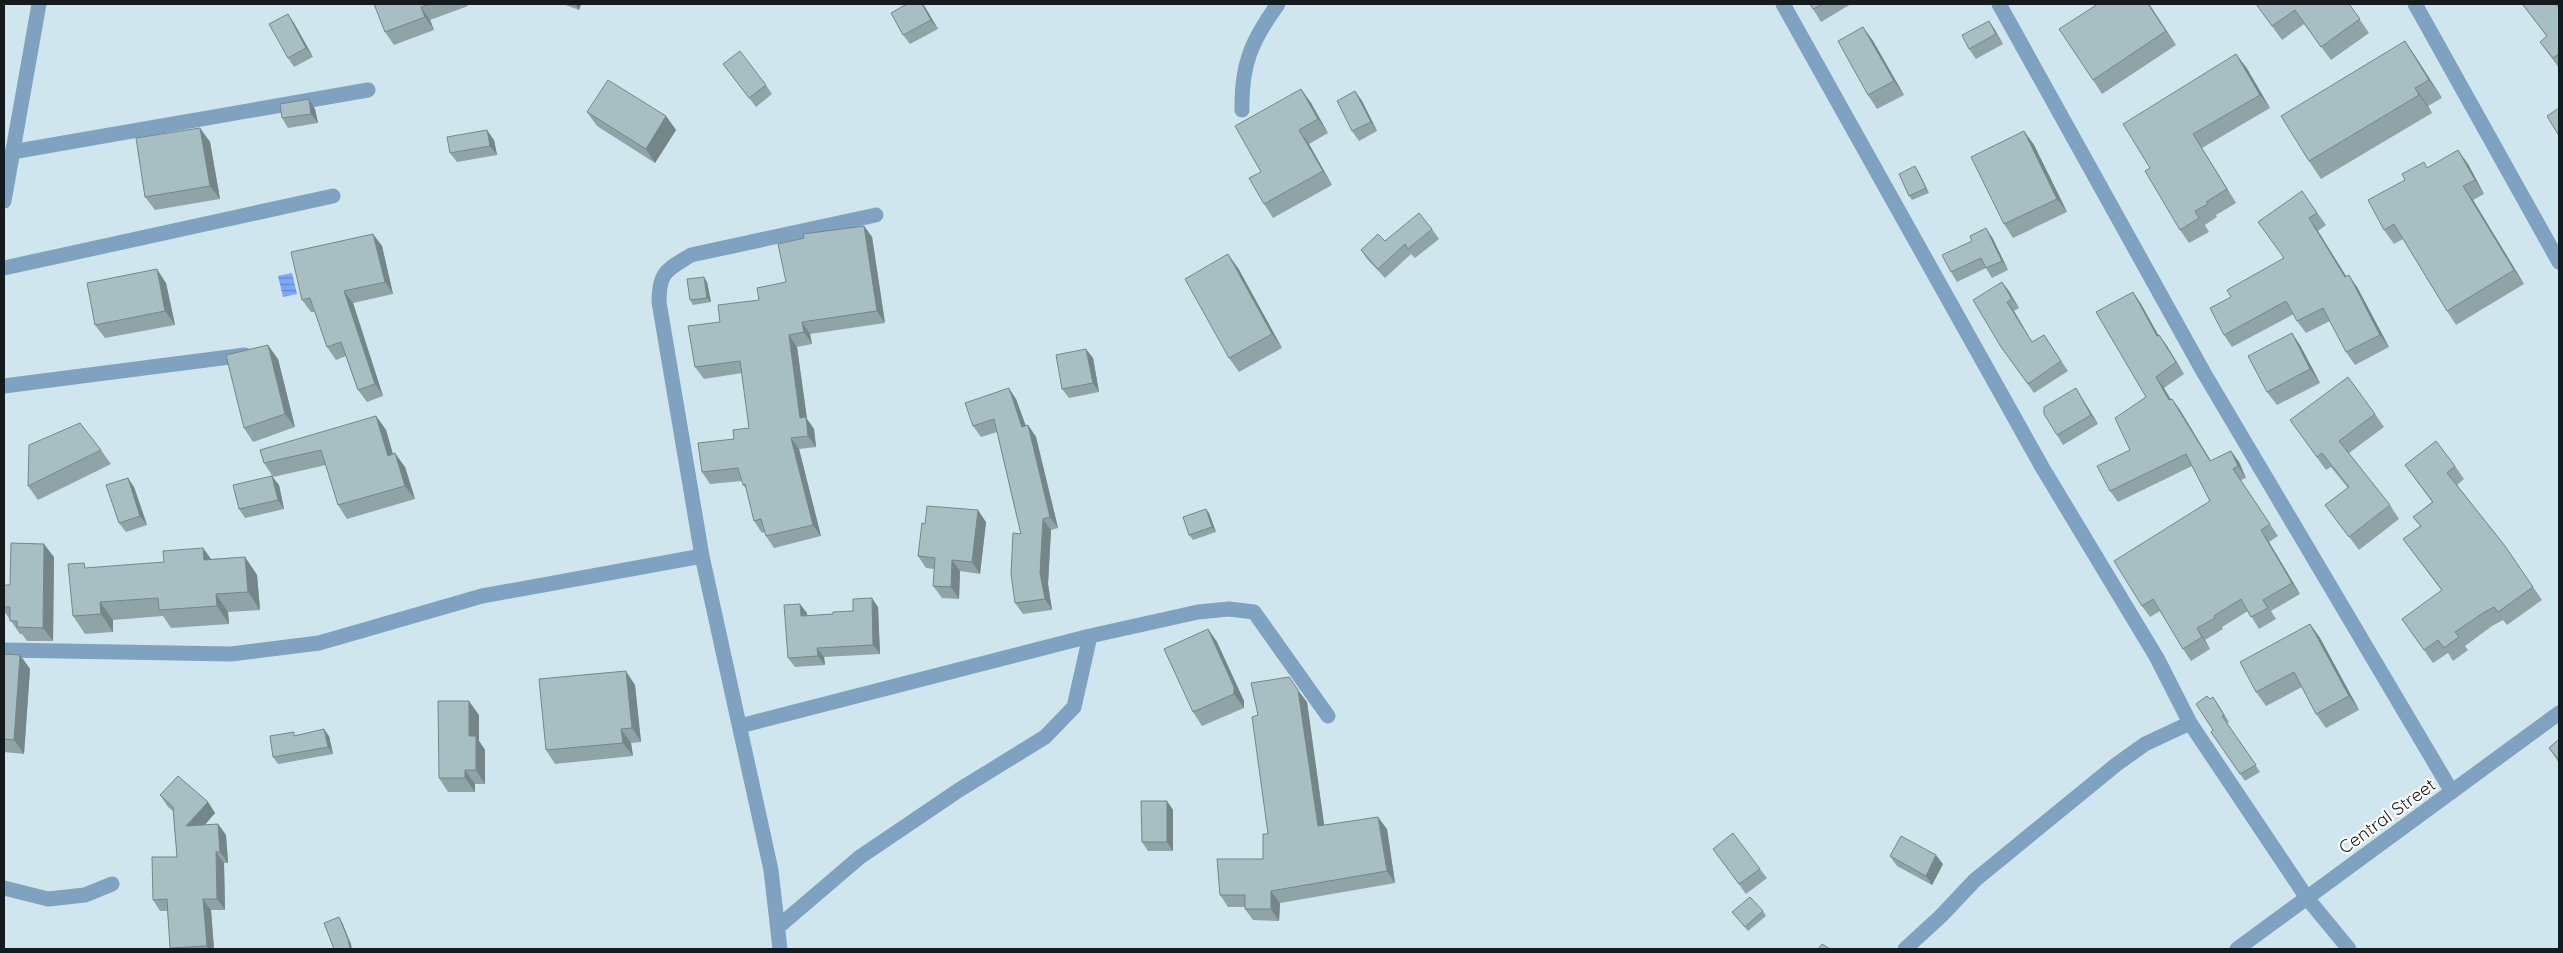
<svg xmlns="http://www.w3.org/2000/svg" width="2563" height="953" font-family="Quicksand,sans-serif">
<defs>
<pattern id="water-rules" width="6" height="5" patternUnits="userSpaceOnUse" patternTransform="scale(1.25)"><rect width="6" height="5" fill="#7da7fa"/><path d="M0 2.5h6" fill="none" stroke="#6587ca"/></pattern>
</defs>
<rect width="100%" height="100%" fill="#d0e6ef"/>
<path fill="url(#water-rules)" d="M292,273L297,294L283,297L278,276Z"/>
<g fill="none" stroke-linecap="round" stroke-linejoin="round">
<path stroke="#7fa2c0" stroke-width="15" d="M1783,4L2042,467L2157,658L2190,723L2307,898L2349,949
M1999,4L2204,373L2452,792
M2415,4L2559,262
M1242,110C1241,64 1252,40 1278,4
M12,152L368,90
M4,201L39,4
M4,268L333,196
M4,386L245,355
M702,556L659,302C659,271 667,270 691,255L876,215
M4,650L231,654L319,643L482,596L702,556L771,870L780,949
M740,726L1090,636L1198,612L1229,609L1254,612L1328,716
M4,888L48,899L85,895L112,884
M778,927L860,857L959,790L1045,737L1074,707L1090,636
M1905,949L1941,916L1975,880L2117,764L2145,744L2190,723
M2237,949L2559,713"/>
</g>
<path fill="#90a4a7" d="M318,4H341L318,5Z
M374,4H467L468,6L430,20L434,30L394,45L385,32Z
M563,4H581L579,10Z
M907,4H923L938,29L910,44L903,35Z
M1810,4H1851L1821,22Z
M2149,4L2176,45L2102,94L2093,80Z
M2256,4L2327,5L2349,4L2369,33L2331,60L2304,24L2282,40Z
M2523,5L2559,8V68L2540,42L2547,37Z
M1989,21L2003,44L1976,59L1969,49Z
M294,23L313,57L294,67L288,58Z
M1863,27L1873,41L1904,95L1877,109L1868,95Z
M2405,41L2417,59L2442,98L2428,106L2432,113L2321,179L2309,161Z
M723,64L766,85L772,94L756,107Z
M2246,67L2270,108L2202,148L2236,203L2216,215L2217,217L2205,225L2209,232L2189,243L2180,230L2150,168Z
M1301,89L1311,103L1328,133L1309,144L1332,185L1273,218L1264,204Z
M1355,91L1362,101L1377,131L1359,141L1352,131Z
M315,109L318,123L288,128L282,118Z
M587,112L666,116L676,130L655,163L597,126Z
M200,128L210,142L220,199L155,210L145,197Z
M2024,131L2034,145L2067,212L2013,238L2004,224Z
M494,140L497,155L457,162L450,153Z
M2468,164L2484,194L2473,200L2524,284L2456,325L2447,311L2403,239L2394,244L2384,230L2428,168Z
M1918,171L1929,193L1912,200L1909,196Z
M2302,191L2326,225L2318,231L2346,276L2357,287L2389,347L2355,365L2346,352L2330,321L2306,333L2297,321L2294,314L2232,347L2224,335L2231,297L2283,258Z
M864,226L872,237L885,323L810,334L812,344L797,347L807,419L814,429L816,447L799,449L821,536L774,548L766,536L765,532L762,533L754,521L747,490L743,485L742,481L710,484L702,472L734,439L749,428L742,373L704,379L695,367L720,322L759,300L786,282Z
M1432,229L1439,239L1415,258L1411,254L1385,278L1367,259L1361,250L1385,241Z
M373,234L382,246L393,294L353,303L383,396L367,402L358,390L346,356L336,360L327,347L315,312H311L302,300Z
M1992,237L2008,270L1992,278L1986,268L1957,282L1951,272Z
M1238,268L1282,348L1239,372L1229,358Z
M707,282L711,302L693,305L690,300Z
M2002,282L2019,308L2014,311L2032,342L2044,335L2068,371L2034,393L2001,347Z
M166,283L175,325L105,338L95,325Z
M2133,292L2141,304L2158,335H2159L2167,346L2184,374L2164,388L2171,399H2172L2180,410L2211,461L2231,451L2239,462L2246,478L2241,480L2278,536L2269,542L2300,594L2271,611L2276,619L2259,629L2248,611L2222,627L2223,629L2205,640L2210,649L2191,661L2183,649L2160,611L2150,617L2142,606L2210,501L2192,466L2118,502L2110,491L2130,450L2146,397Z
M2292,333L2301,347L2320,383L2277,405L2267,392Z
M1093,358L1099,392L1069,398L1062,389Z
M278,359L295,427L253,442L244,428Z
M2076,388L2082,398L2098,424L2063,445L2057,435Z
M1016,399L1026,426L1028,425L1036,437L1058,528L1051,530L1048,584L1052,610L1023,614L1015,603L1021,534L997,432L981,437L973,426Z
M2375,414L2384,427L2349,453L2390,505L2399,519L2359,550L2325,505L2348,488L2331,467L2326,470L2290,420Z
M376,416L386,430L393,454L405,467L415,499L347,519L338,505L326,465L273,477L264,463Z
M101,450L111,464L38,500L28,486Z
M2405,465L2455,466L2464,479L2457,485L2505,546L2542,600L2507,625L2503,620L2492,626L2465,646L2468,650L2453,661L2448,653L2433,663L2402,619L2442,591L2403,539L2420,526L2413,517L2432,502Z
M279,485L284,509L245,518L239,509Z
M134,487L147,525L126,532L119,523Z
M1209,513L1216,532L1193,540L1189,535Z
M986,522L980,574L960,571L959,599L942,598L933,586L934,569L926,568L918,556L925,524Z
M203,548L211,559L245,557L257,575L260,610L228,612L229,624L171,628L163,616L113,620V632L85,634L73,616L164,562Z
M54,557L53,641H27L22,634H20L4,611V585H10Z
M878,607L880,654L824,657L825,665L795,667L788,658L807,613V616L833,614Z
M2310,624L2320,638L2359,710L2326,728L2316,714L2302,687L2266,706L2256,692Z
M1208,629L1217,642L1244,701V708L1202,726L1193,712Z
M4,654L20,655L30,669L24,754L4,752Z
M635,685L641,742L631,743L633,756L555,764L546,750Z
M2210,699L2218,704L2229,722L2227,723L2260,772L2245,781L2211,732L2213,730Z
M1307,702L1324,825L1387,829L1395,883L1280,903L1279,921L1253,920L1245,909V907H1228L1220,895L1263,859L1268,834Z
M479,715V741L485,750V784H475V792H448L439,778Z
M296,736H329L333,754L278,764L273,757Z
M2559,739V763L2549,748Z
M160,795L208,802L215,813L205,825L218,824L226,835L228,863H224L225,910H211L214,949H171L167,911H160L153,900L177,857L173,811L168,807Z
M1167,801L1173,810V851H1148L1142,842Z
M1713,849L1760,869L1767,878L1746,894Z
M1890,856L1943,864L1932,885L1897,866Z
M1763,911L1766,916L1748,931L1732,912Z"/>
<path fill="#758688" d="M575,4H581L579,10Z
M922,4H923L925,7L938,29L931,20Z
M2148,4H2149L2176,45L2166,31Z
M421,7L430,20L434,30L425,17Z
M288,14L294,23L313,57L306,48Z
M1989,21L1995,30L2003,44L1996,34Z
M1863,27L1873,41L1904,95L1894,81Z
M2405,41L2417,59L2442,98L2429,80Z
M2236,54L2246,67L2270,108L2260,95Z
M2415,88L2428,106L2432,113L2419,95Z
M1301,89L1311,103L1328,133L1318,119Z
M1355,91L1362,101L1377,131L1371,122Z
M309,99L315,109L318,123L311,114Z
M666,116L676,130L655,163L646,149Z
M200,128L210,142L220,199L210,186Z
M487,130L494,140L497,155L490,146Z
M1299,130L1309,144L1332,185L1323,171Z
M2024,131L2034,145L2067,212L2057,199Z
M2193,134L2202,148L2236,203L2227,189Z
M2458,150L2468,164L2484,194L2475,180Z
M1915,166L1918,171L1929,193L1926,188Z
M2463,186L2473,200L2524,284L2514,270Z
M2309,218L2318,231L2354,289L2345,277Z
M864,226L872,237L885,323L877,311Z
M1986,228L1992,237L2008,270L2002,261Z
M373,234L382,246L393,294L385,282Z
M1228,254L1238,268L1282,348L1272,334Z
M157,269L166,283L175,325L165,311Z
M2349,275L2357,287L2389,347L2380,335Z
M704,277L707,282L711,302L707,298Z
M2002,282L2009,291L2019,308L2012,299Z
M344,291L353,303L383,396L375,384Z
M2133,292L2141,304L2165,347L2157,336Z
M2007,302L2014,311L2038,352L2032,342Z
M802,322L810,334L812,344L804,332Z
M2292,333L2301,347L2320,383L2310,369Z
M789,335L797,347L807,419L814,429L816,447L808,436L800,418Z
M2159,335L2167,346L2184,374L2176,362Z
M268,345L278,359L295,427L285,414Z
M1086,349L1093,358L1099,392L1093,383Z
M2156,377L2164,388L2177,412L2169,400Z
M1009,388L1016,399L1030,438L1022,427Z
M2076,388L2082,398L2098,424L2091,415Z
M2172,399L2180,410L2218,473L2210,461Z
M376,416L386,430L397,469L388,456Z
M1028,425L1036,437L1058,528L1050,517Z
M791,438L799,449L821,536L813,525Z
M2231,451L2239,462L2246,478L2238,466Z
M395,453L405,467L415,499L405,486Z
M272,476L279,485L284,509L278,500Z
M128,478L134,487L147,525L140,516Z
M1206,509L1209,513L1216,532L1212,527Z
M978,510L986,522L980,574L972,562Z
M1043,519L1051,530L1048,584L1052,610L1045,599L1040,573Z
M2261,530L2269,542L2300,594L2292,583Z
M44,544L54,557L53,641L43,628Z
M203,548L216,566L204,560Z
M245,557L257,575L260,610L248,592Z
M952,560L960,571L959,599L951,587Z
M216,594L228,612L229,624L217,606Z
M872,598L878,607L880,654L873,645Z
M100,602L113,620V632L101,614Z
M800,604L807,613L808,626L801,616Z
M2310,624L2320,638L2359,710L2349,696Z
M2197,628L2205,640L2210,649L2202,637Z
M1208,629L1217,642L1244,701V708L1234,694Z
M817,648L824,657L825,665L818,656Z
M20,655L30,669L24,754L14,740Z
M626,671L635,685L641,742L632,728Z
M1298,690L1307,702L1326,838L1318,826Z
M469,701L479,715V741L485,750V784L476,770L469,736Z
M324,729L329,736L333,754L328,747Z
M621,729L631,743L633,756L623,743Z
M465,770L475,784V792L465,778Z
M1167,801L1173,810V851L1167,842Z
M208,802L215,813L194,837L186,826Z
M1378,817L1387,829L1395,883L1387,871Z
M218,824L226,835L228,863L220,852Z
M216,852L224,863L225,910L217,899Z
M1936,855L1943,864L1932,885L1926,876Z
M1271,891L1280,903L1279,921L1271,909Z
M203,899L211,910L214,949H209L207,946Z
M339,917L342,922L351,944L352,949H350Z"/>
<path fill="#a7bfc2" stroke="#758688" d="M374,4H431L421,7L425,17L385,32Z
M907,4H922L931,20L903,35L891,13Z
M1810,4H1823L1813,9Z
M2098,4H2148L2166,31L2093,80L2059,29Z
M2256,4H2326L2327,5L2329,4H2349L2360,19L2321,47L2295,10L2272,26Z
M2525,4H2556L2559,8V54L2553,58L2540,42L2547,36L2523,5Z
M288,14L306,48L288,58L269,24Z
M1989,21L1996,34L1969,49L1962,35Z
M1863,27L1894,81L1868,95L1838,41Z
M2405,41L2429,80L2415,88L2419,95L2309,161L2281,116Z
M740,51L766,85L749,98L723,64Z
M2236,54L2260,95L2193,134L2227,189L2206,202L2208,204L2195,211L2199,218L2180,230L2145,171L2150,168L2123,124Z
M608,80L666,116L646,149L587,112Z
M1301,89L1318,119L1299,130L1323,171L1264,204L1249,178L1261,172L1235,126Z
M1355,91L1371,122L1352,131L1337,101Z
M309,99L311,114L282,118L280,104Z
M2559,108V136L2547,116Z
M200,128L210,186L145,197L136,138Z
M487,130L490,146L450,153L447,137Z
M2024,131L2057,199L2004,224L1971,157Z
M2458,150L2475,180L2463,186L2514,270L2447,311L2394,224L2384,230L2368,200L2405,180L2402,174L2424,162L2427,168Z
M1915,166L1926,188L1909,196L1899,174Z
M2302,191L2317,213L2309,218L2345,277L2349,275L2380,335L2346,352L2323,308L2297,321L2286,301L2224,335L2210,308L2231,297L2227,290L2284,258L2258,222Z
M1419,213L1432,229L1408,249L1405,244L1378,269L1361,250L1378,234L1385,241Z
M864,226L877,311L802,322L804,332L789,335L800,418L806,417L808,436L791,438L813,525L766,536L761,519L754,521L745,484L743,485L738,468L702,472L698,443L734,439L733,430L749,428L740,361L695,367L688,326L720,322L718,305L759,300L757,288L786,282L778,244L804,238L803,234Z
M1986,228L2002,261L1986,268L1981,258L1951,272L1942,255L1972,241L1970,236Z
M373,234L385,282L344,291L375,384L358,390L341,342L327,347L310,298L302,300L291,252Z
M1228,254L1272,334L1229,358L1185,279Z
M157,269L165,311L95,325L87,283Z
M704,277L707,298L690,300L687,279Z
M2002,282L2012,299L2007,302L2032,342L2044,335L2061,361L2028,384L2001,347L1973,300Z
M2133,292L2157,336L2159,335L2176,362L2156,377L2169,400L2172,399L2210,461L2231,451L2238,466L2233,469L2270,524L2261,530L2292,583L2263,600L2268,608L2251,617L2241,599L2214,616L2215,618L2197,628L2202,637L2183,649L2153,599L2142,606L2114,561L2210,501L2186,454L2110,491L2097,466L2130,450L2115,418L2146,397L2096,312Z
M2292,333L2310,369L2267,392L2248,356Z
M268,345L285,414L244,428L226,355Z
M1086,349L1093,383L1062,389L1056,355Z
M2348,377L2375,414L2339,441L2390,505L2349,537L2325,505L2349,487L2322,453L2317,457L2290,420Z
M1009,388L1022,427L1028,425L1050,517L1043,519L1040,573L1045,599L1015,603L1011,574L1013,533L1021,534L994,419L973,426L965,403Z
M2076,388L2091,415L2057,435L2044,414V407Z
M376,416L388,456L395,453L405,486L338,505L321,450L264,463L260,450Z
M80,423L101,450L28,486L29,445Z
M2436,441L2455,466L2447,473L2505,546L2533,587L2498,612L2494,607L2483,613L2455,632L2459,637L2444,648L2438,640L2424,650L2402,619L2442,590L2403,539L2421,526L2413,517L2433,502L2405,465Z
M272,476L278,500L239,509L233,485Z
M128,478L140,516L119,523L106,485Z
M927,506L978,510L972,562L952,560L951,587L933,586L935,558L918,556L922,523L925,524Z
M1206,509L1212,527L1189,535L1183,517Z
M11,543L44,544L43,628L17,627V621H10V607H4V585H10Z
M203,548L204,560L245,557L248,592L216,594L217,606L159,610L158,598L100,602L101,614L73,616L68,564L84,563L85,568L164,562L163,551Z
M872,598L873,645L817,648L818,656L788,658L784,605L800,604L801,616L833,614V612L853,611V599Z
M2310,624L2349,696L2316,714L2294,672L2256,692L2240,662Z
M1208,629L1234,687V694L1193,712L1164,649Z
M4,654L20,655L14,740L4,739Z
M626,671L632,728L621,729L623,743L546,750L539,679Z
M1289,677L1298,690L1318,826L1378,817L1387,871L1271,891V909H1245V895H1220L1217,859H1263V834H1268L1252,717L1258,715L1251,683Z
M2207,696L2210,699L2213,697L2224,715L2222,716L2256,765L2240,774L2211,732L2213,730L2196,704Z
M438,701H469V736H476V770H465V778H439Z
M324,729L328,747L273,757L270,736L294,732V736Z
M2559,739V760L2549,748Z
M178,776L208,802L186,826L218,824L220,852H216L217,899H203L207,946L170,948L167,899L153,900L152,857H177L173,807L160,795Z
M1141,801H1167V842H1142Z
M1733,833L1760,869L1739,884L1713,849Z
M1901,836L1936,855L1926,876L1890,856Z
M1750,897L1763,911L1745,927L1732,912Z
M339,917L348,939L350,949H334L324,923Z
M1822,944L1830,949H1818Z"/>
<g text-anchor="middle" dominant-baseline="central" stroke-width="4.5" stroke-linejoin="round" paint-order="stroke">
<g font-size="18" fill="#141b1f" stroke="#fff">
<text transform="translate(2387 816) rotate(-36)">Central Street</text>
</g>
</g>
<rect width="2563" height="953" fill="none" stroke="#141b1f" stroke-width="10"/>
</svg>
